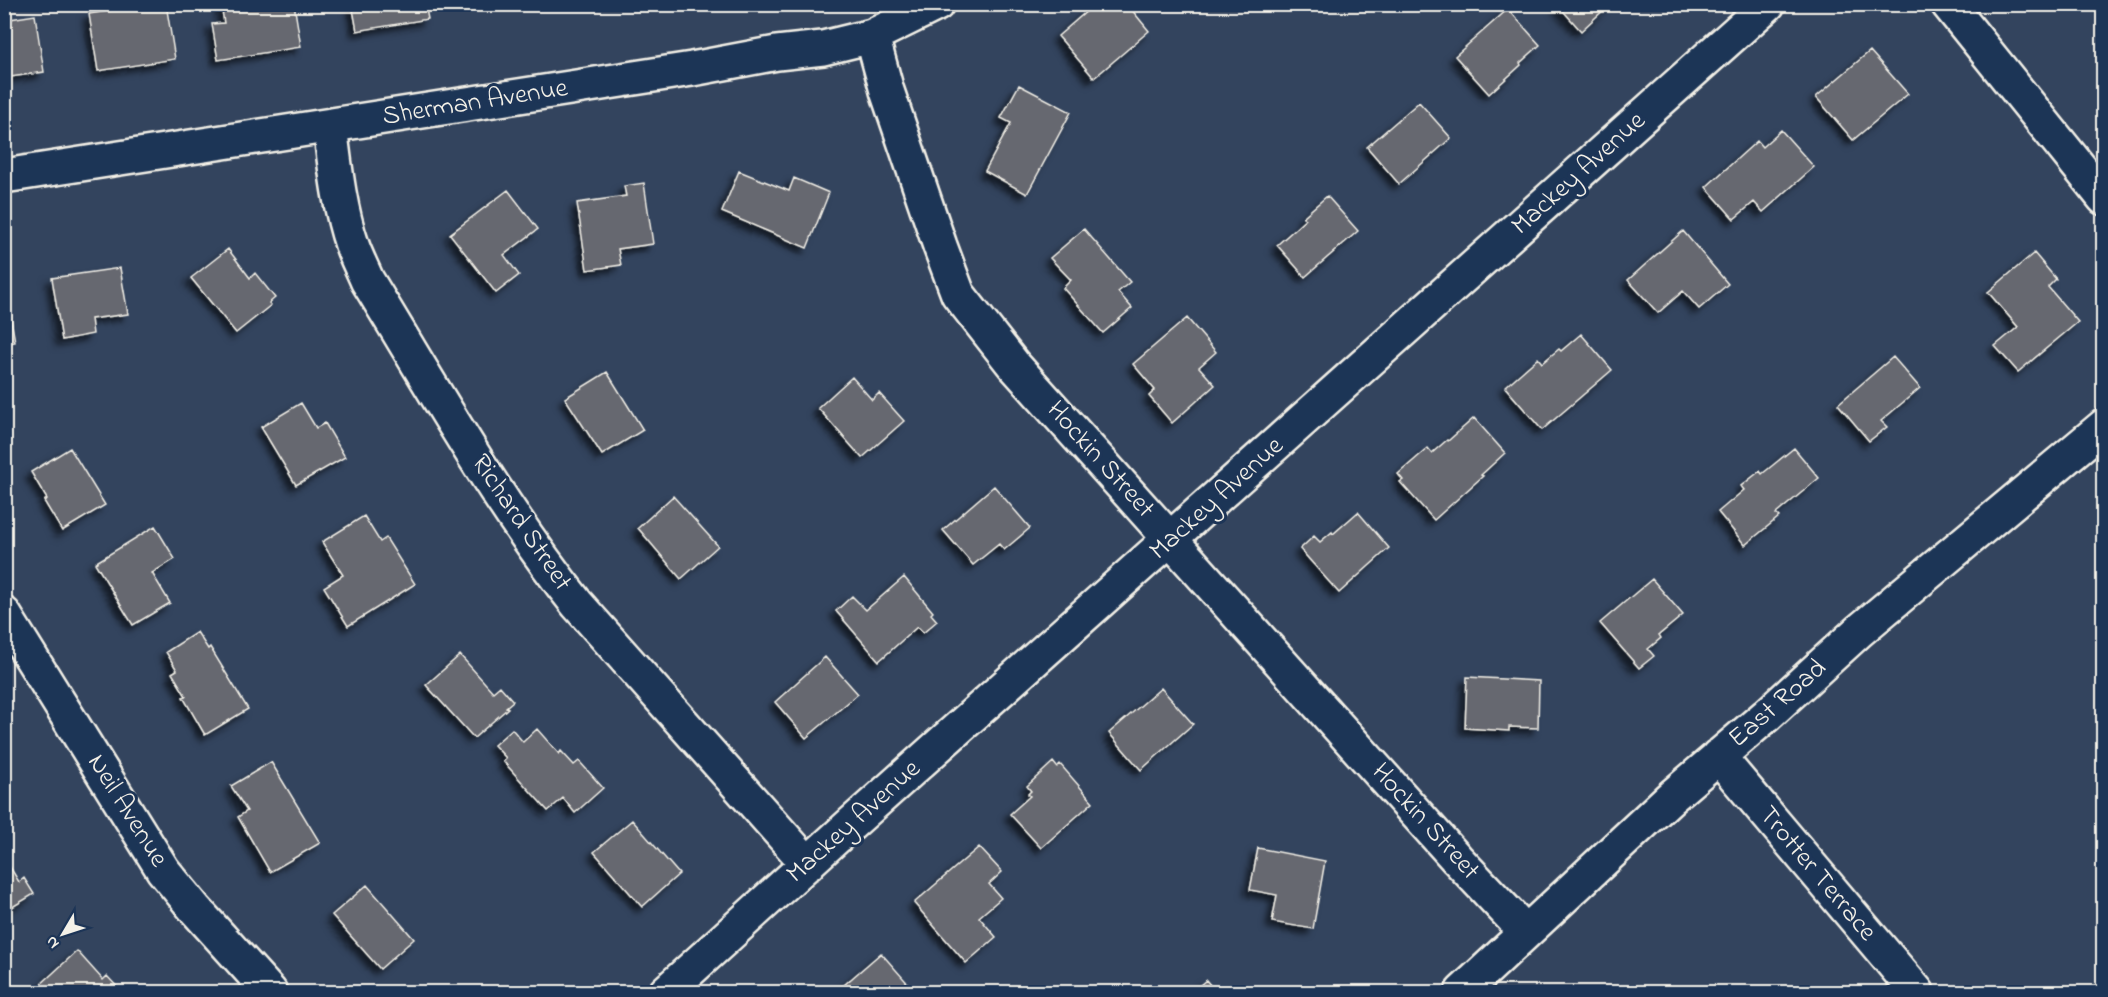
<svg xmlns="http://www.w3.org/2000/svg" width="2108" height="997" font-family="'Indie Flower',sans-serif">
<defs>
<filter id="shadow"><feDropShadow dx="-5.5" dy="5.5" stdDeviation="3" flood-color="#0009"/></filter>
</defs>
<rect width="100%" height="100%" fill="#33445e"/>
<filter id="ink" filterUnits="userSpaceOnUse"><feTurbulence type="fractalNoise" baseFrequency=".0167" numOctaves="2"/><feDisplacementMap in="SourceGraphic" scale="12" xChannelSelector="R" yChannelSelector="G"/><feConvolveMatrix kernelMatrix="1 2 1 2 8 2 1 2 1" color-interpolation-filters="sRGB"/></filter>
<g filter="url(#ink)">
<path fill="#666770" stroke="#f4f1e8" stroke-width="1.5" filter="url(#shadow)" d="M153,4H166L175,59L98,71L89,14Z
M221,4H294L301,47L218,60L212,24L224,23Z
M352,4H425L428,19L357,31Z
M1095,4H1127L1149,31L1094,78L1058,36Z
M1557,4H1610L1581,31Z
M1508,9L1540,45L1520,63L1521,65L1489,94L1455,56Z
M35,15L44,72L4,78V20Z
M1870,51L1908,94L1853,140L1816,97Z
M1019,85L1071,112L1027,194L985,171L1011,123L1001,118Z
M1419,102L1451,138L1399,184L1367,147Z
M1781,130L1814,167L1763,212L1754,202L1734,219L1706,187L1757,141L1762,147Z
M739,171L789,191L794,178L829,193L807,248L722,212Z
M644,183L653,244L618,249L621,265L587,270L577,203L626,196L624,186Z
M508,190L538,229L504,255L519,275L496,293L450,234Z
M1327,196L1358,231L1305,277L1277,245L1306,219L1303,217Z
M1084,229L1130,282L1118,292L1132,308L1103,333L1063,288L1071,280L1050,258Z
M1683,231L1728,284L1699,309L1683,291L1658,313L1628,280Z
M228,249L250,278L255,273L275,298L269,303L271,305L236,333L191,278Z
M2034,253L2056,279L2048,287L2078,322L2018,372L1995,346L2018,327L1988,292Z
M120,268L128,314L91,319L93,334L62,340L52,278Z
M4,279L15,342L4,344Z
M1187,318L1216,352L1199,367L1215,385L1172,423L1149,396L1155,390L1133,364Z
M1581,334L1612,370L1542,430L1505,387L1538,358L1542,363L1559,349L1561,351Z
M1893,357L1920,388L1881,421L1887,427L1869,441L1838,404Z
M607,372L643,430L602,455L565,398Z
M852,377L872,400L879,393L904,421L862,458L818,408Z
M301,403L316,428L325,423L345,457L296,485L261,427Z
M1474,418L1505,453L1481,475L1483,476L1434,520L1400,482L1403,480L1398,474L1428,448L1432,453L1447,440L1448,441Z
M70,448L105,505L62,531L44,501L47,499L31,472Z
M1794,448L1819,478L1776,514L1779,517L1745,545L1718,512L1744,490L1741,486L1760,471L1762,474Z
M994,486L1030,528L1004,550L999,544L973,565L943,530Z
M673,496L718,546L681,579L638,528Z
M1358,512L1389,548L1339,593L1300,549L1314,536L1320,542L1332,532L1333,534Z
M364,516L380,542L386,538L415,584L348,626L324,587L343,575L322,542Z
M155,526L175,559L152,573L170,603L133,625L95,563Z
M904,577L933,612L931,614L937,621L923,633L917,627L879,661L836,611L852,596L866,610Z
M1652,579L1683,615L1659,635L1661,638L1648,649L1654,656L1639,668L1600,623Z
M197,632L208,649L210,647L248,709L205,735L183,697L186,696L172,673L177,670L166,652Z
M460,655L493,692L500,686L513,701L506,707L508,708L474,738L426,685Z
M825,657L858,694L806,738L775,702Z
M1467,677L1539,681L1538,728L1509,727V731L1465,728Z
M1161,688L1193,724L1141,770L1109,733Z
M512,729L523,742L537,729L559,754L561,751L574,765L579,761L603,788L575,813L563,798L548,811L503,761L506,758L494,745Z
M271,762L320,843L270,872L238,817L247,811L231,786Z
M1053,762L1057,767L1060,764L1093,802L1041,848L1010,814L1030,796L1028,794L1031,791L1027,786Z
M632,820L679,874L642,907L594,852Z
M979,847L1002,872L989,884L1001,898L979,917L996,937L966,963L914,903Z
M1258,848L1325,861L1313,929L1272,922L1277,895L1250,890Z
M4,863L8,868L10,867L19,882L24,878L34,894L4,912Z
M367,885L414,939L380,969L332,915Z
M77,951L103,980L107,976L122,992H44L39,986Z
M881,953L911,987L904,992H836Z
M1206,980L1216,992H1192Z"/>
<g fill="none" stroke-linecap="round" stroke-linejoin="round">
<defs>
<path id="minor" d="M1948,4L2104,198
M872,36L887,91L940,246L958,294L1013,364L1457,859L1526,932
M330,126C335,166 339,207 352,245C356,257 362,268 367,280C434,389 497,503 577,604L808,864
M4,176L692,69L777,53L823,48L872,36L937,4
M4,614L163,870L195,909L270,992
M1718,756L1917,992
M666,992L851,824L1768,4
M1462,992L1670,798L1767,715L1859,631L2104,426"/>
</defs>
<use href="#minor" stroke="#f4f1e8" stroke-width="38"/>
<use href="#minor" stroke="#1d3557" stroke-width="33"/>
</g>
</g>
<g text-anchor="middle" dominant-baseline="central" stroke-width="6" stroke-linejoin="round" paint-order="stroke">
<g font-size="27" fill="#f4f1e8" stroke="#1d3557">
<text transform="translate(475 103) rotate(-9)">Sherman Avenue</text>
<text transform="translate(1579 174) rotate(-42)">Mackey Avenue</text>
<text transform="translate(1100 460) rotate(48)">Hockin Street</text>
<text transform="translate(1217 499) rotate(-42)">Mackey Avenue</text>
<text transform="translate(521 523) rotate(56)">Richard Street</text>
<text transform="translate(1778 704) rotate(-41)">East Road</text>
<text transform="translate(127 811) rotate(58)">Neil Avenue</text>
<text transform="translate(854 822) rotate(-42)">Mackey Avenue</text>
<text transform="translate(1425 822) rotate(48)">Hockin Street</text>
<text transform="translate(1817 874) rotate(50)">Trotter Terrace</text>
</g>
</g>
<rect width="2108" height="997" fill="none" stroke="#1d3557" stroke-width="24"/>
<rect x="12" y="12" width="2084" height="973" fill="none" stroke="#f4f1e8" stroke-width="2" filter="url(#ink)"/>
<g transform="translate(63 934) rotate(231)" stroke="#1d3557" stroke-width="4.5" paint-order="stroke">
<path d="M0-4.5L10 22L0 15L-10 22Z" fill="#f4f1e8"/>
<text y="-9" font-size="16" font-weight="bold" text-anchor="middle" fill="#f4f1e8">N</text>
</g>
</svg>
